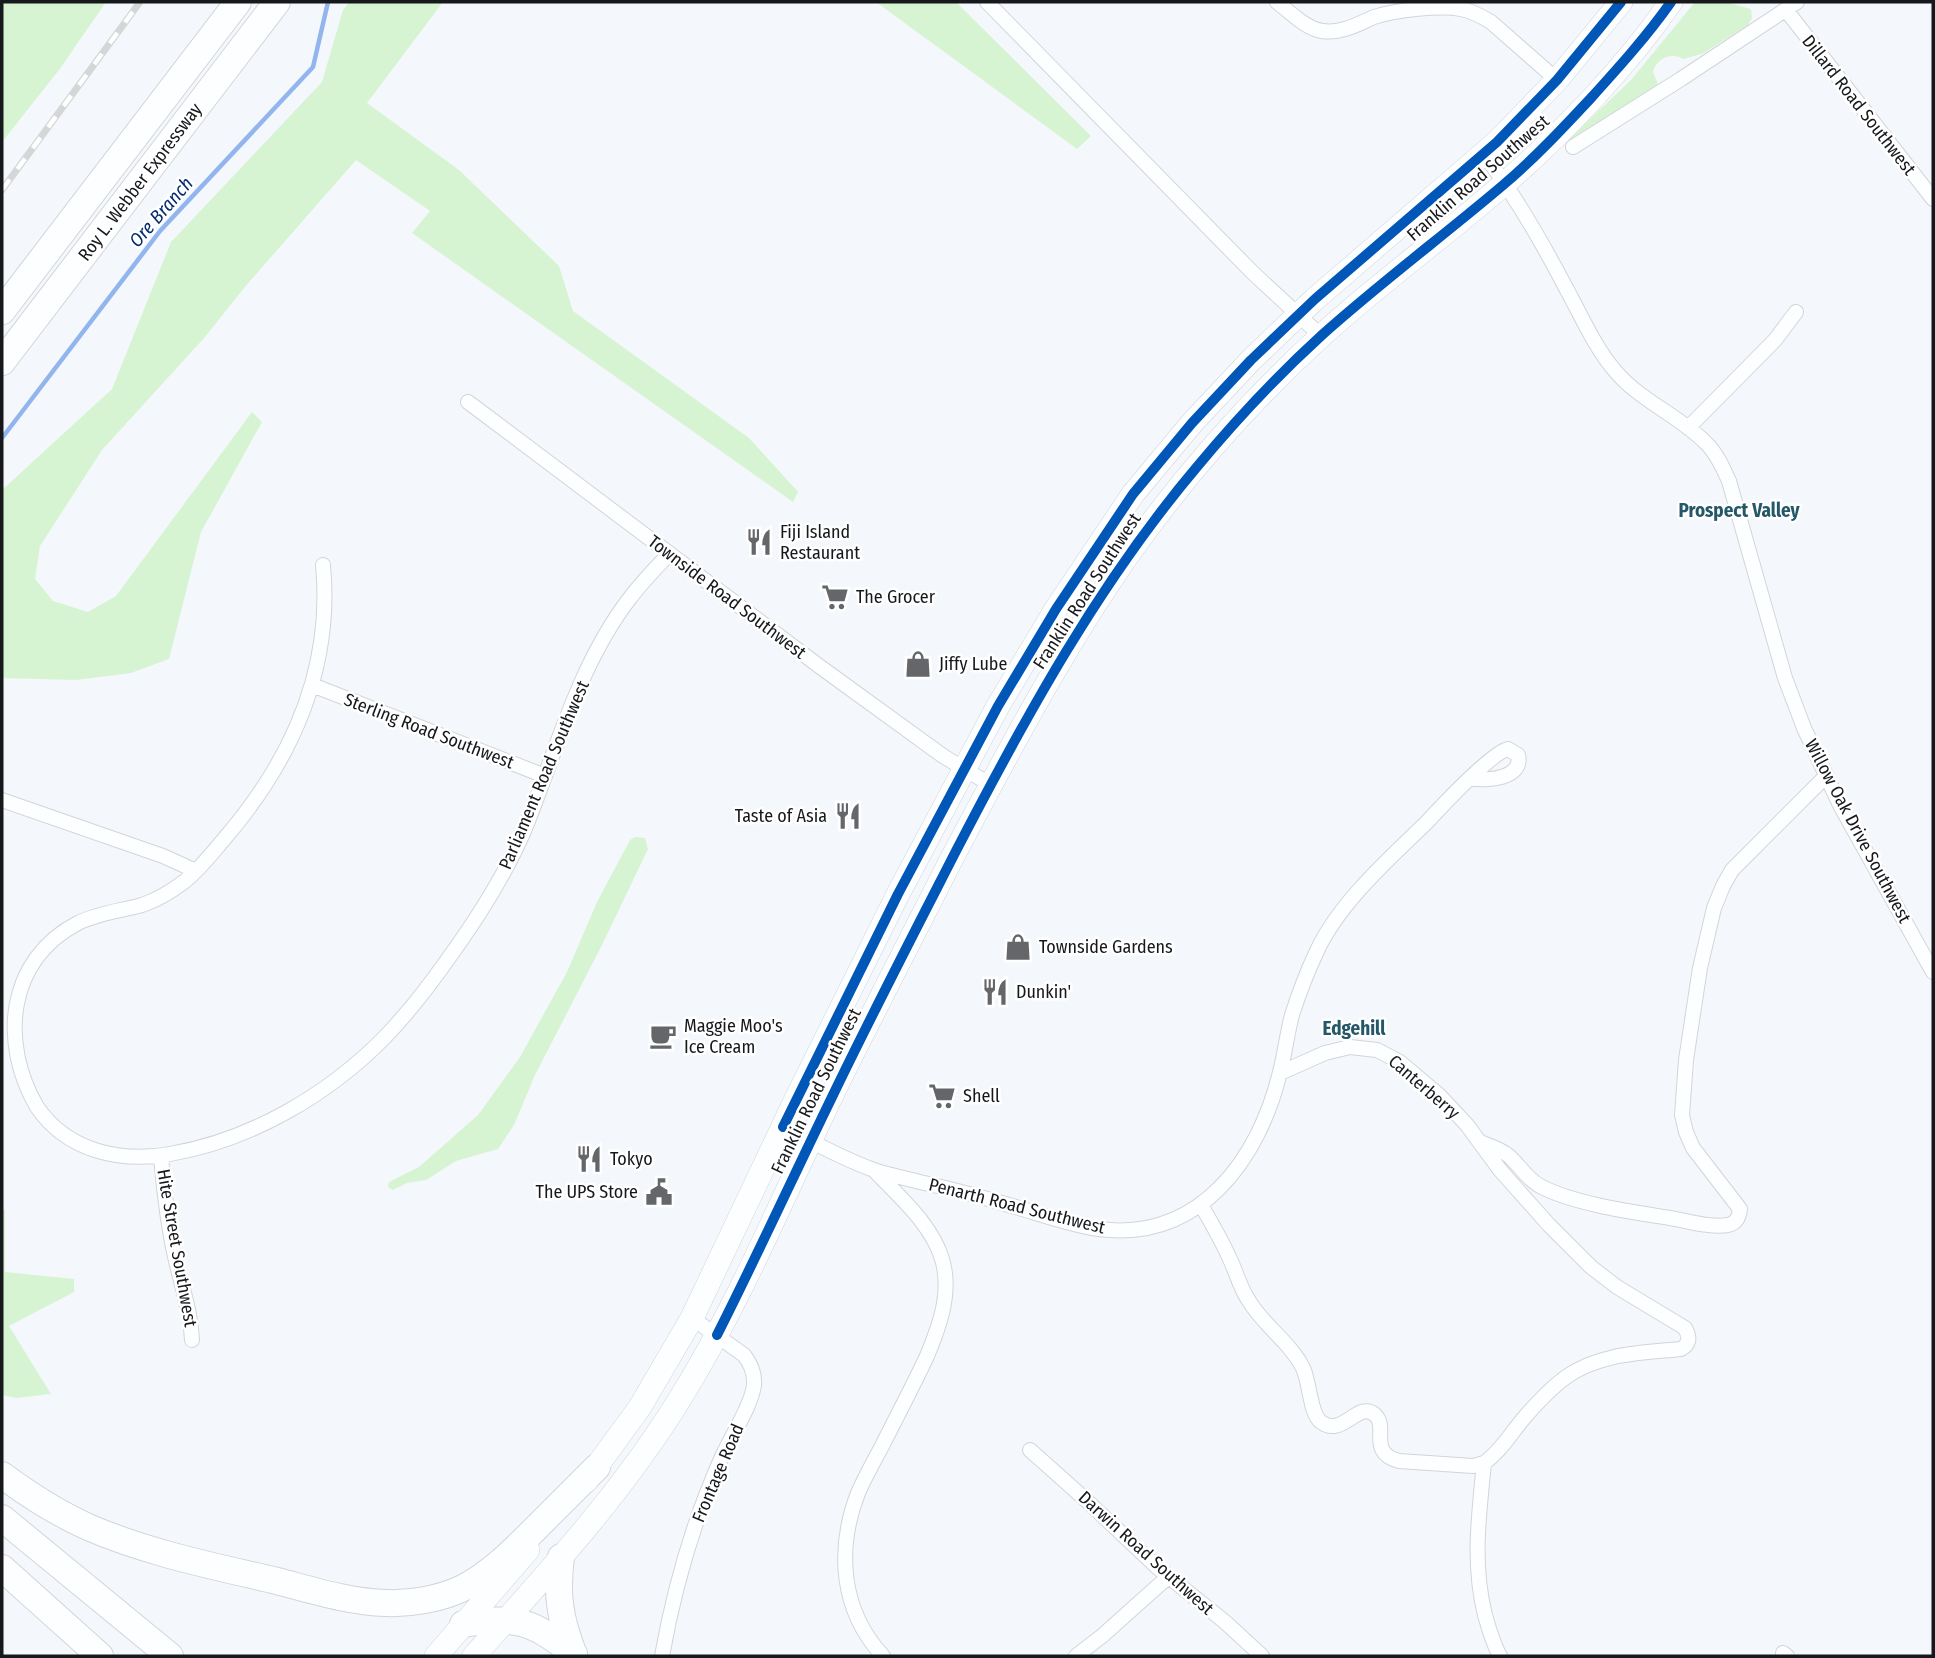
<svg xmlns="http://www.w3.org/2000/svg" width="1935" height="1658" font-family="'Fira Sans Condensed',sans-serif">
<rect width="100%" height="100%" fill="#f4f8fc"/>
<path fill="#d6f4d2" d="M2,2H106L59,70L2,142Z
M349,2H443L367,103L459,170L559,266L573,311L749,438L798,492L793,502L412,233L430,211L356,160L244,288L205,337L102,450L40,546L35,579L53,601L88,612L116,596L252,412L262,422L201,532L169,659L131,673L76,680L2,678V490L112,389L171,242L322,82L343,10Z
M876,2H956L1091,136L1077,149Z
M1695,2H1725L1751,9L1752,18L1748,25L1704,53L1684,59C1671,52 1657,58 1653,72L1658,84L1570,142L1568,140L1631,80Z
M635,837L645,838L648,849L602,945L535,1075L514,1125L498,1149L456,1161L426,1180L407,1183L393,1190L388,1187L389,1182L419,1167L478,1115L520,1057L567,972L597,902L630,840Z
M2,1209L5,1210V1272L74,1279V1292L9,1326L51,1394L16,1398L2,1395Z"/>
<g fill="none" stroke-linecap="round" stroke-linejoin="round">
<path stroke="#93b5ee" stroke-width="4.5" d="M2,438L160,231L313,67L328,2"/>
<defs>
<path id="street" d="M987,2L1252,272L1321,336
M1277,2C1290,12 1305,28 1322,31C1341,34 1358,24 1374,17C1396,10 1439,5 1461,9C1472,11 1481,16 1491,22L1557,80
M1786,10L1933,199
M1573,147L1681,79L1797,2
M1484,154C1516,197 1542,242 1567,290C1582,317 1595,348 1616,372C1642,402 1680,416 1707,444C1717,454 1723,468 1729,481L1785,678L1804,728L1840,805L1933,972
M468,402L819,666L943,756L991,785
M1688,428L1775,340L1796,312
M323,565C333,669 291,761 225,838C212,853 200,869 185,881C172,891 157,900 142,905C120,911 98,913 78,923C6,960 0,1044 37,1107C67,1151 120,1163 170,1154C251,1140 328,1095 385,1037C408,1013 429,986 448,959C477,919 504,877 524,831C556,753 578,665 630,598C642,582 656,568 669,554
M312,685L545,776
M2,800L163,856L196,871
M1280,1073L1325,1053L1350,1047L1377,1050L1400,1062L1439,1095L1467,1125L1500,1170L1549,1225L1591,1267L1617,1287L1685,1328C1690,1337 1690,1344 1681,1349C1642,1353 1600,1353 1566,1377C1551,1388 1536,1404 1524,1418C1511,1433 1501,1451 1484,1463C1479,1515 1472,1563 1485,1615C1489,1629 1493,1644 1500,1656
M783,1127C812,1142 843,1159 874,1170C889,1175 905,1178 920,1182C951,1189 982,1197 1012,1206C1041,1214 1070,1225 1099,1229C1200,1242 1259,1159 1280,1072C1285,1053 1287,1034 1292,1015C1299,993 1307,972 1317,951C1339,903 1389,859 1426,823C1441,807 1491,753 1508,749L1518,755C1524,778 1487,782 1471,778
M1480,1142C1490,1146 1501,1149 1509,1156C1520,1166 1527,1179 1540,1186C1574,1204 1632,1212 1670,1218C1688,1221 1710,1228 1728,1225C1737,1223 1739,1217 1740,1209L1693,1148L1686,1132L1682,1115L1686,1060L1700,968L1714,908L1723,886L1732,870L1826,776
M161,1156C164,1192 168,1229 177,1265C183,1291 191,1313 192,1340
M875,1171C899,1197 931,1223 942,1259C952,1292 940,1325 927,1356C913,1386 897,1416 882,1446C874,1461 865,1477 858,1493C836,1550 841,1611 883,1656
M1201,1205C1211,1222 1221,1239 1229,1257C1236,1271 1240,1288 1249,1301C1264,1326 1290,1342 1303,1368C1310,1383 1310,1414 1321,1422C1342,1438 1358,1401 1374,1414C1390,1426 1366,1452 1399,1461L1473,1466L1484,1463
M1030,1450L1086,1500L1158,1568L1225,1622L1262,1656
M1783,1653L1787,1656
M662,1656C674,1589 693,1522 721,1459C730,1438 751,1407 754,1385C755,1373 751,1364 744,1355L692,1318
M1076,1656L1102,1636L1168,1577"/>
<path id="primary" d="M586,1481L640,1407L692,1318L796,1099L898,894L998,706L1056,609L1133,494L1192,423L1251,360L1315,299L1497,142L1557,80L1621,2
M436,1656L528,1550
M474,1656C547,1574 623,1492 681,1397C741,1300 784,1194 834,1091C872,1014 912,937 951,860C1006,756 1061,651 1128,555C1184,476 1249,402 1320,337C1378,284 1443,237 1503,185C1563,133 1626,67 1671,2"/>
<path id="highway" d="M2,311L238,2
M2,362L277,2
M2,1475C29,1495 57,1513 88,1527C148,1553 213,1566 277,1581C312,1590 349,1602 386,1603C411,1604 440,1599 463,1588C490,1574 512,1552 533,1531C554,1510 576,1488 597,1467
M2,1518L170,1656
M561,1557C556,1595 560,1619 574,1655
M2,1568L100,1656
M463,1624C516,1616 531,1620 574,1654"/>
</defs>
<use href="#street" stroke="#d2d5d8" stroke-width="16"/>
<use href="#primary" stroke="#d2d5d8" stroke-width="24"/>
<use href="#highway" stroke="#d2d5d8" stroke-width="28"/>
<use href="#street" stroke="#fdfeff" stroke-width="14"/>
<use href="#primary" stroke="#fdfeff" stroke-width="23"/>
<use href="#highway" stroke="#fdfeff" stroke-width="26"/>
<defs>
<path id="rail" d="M2,190L140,2"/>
</defs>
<use href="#rail" stroke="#d5d6d7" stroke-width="7"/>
<use href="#rail" stroke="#fff" stroke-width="4.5" stroke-dasharray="13" stroke-linecap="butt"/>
<defs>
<path id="cycleway" d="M783,1127L898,894L998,706L1056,609L1133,494L1192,423L1251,360L1315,299L1497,142L1557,80L1621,2
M717,1335C757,1256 794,1175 833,1095C873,1012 915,931 957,849C1026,716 1099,583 1196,468C1235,421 1277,376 1322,335C1380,283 1443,236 1502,186C1534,159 1563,128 1591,98C1619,67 1647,36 1671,2"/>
</defs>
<use href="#cycleway" stroke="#fff" stroke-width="15"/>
<use href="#cycleway" stroke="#0057b8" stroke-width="10"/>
</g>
<defs>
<symbol id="restaurant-bare" viewBox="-9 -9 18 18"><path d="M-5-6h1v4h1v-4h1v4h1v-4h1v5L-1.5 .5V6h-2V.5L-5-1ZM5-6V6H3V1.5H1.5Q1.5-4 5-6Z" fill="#64666a" stroke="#fff" stroke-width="2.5" paint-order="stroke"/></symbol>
<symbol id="supermarket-bare" viewBox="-9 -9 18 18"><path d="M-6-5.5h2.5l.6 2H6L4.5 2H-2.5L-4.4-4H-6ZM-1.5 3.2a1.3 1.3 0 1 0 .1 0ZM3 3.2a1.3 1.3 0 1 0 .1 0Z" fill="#64666a" stroke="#fff" stroke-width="2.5" paint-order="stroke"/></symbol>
<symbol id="shop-bare" viewBox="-9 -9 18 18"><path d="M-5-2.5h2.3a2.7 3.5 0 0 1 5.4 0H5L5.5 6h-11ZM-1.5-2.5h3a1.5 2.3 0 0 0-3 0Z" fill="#64666a" stroke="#fff" stroke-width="2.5" paint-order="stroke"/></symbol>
<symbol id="cafe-bare" viewBox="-9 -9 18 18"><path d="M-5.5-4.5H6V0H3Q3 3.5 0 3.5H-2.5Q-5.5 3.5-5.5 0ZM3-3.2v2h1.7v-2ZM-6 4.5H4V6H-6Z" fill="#64666a" stroke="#fff" stroke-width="2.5" paint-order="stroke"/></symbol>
<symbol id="civic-bare" viewBox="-9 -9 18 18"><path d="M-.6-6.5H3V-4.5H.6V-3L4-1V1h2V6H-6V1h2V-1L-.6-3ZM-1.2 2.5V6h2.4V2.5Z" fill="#64666a" stroke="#fff" stroke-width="2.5" paint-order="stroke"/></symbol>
</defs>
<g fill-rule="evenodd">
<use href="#restaurant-bare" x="740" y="523" width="38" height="38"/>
<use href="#supermarket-bare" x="816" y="578" width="38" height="38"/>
<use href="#shop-bare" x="899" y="645" width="38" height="38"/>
<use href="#restaurant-bare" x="829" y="797" width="38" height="38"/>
<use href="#shop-bare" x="999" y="928" width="38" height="38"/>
<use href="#restaurant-bare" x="976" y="973" width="38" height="38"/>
<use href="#cafe-bare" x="644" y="1017" width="38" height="38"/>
<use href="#supermarket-bare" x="923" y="1077" width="38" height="38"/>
<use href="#restaurant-bare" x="570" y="1140" width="38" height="38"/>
<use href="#civic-bare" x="640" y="1173" width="38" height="38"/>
</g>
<g text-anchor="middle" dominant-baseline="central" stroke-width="5" stroke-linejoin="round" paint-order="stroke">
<g font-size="18" fill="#16181b" stroke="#fff">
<text transform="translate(1859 105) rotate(52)">Dillard Road Southwest</text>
<text transform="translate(1478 178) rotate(-41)">Franklin Road Southwest</text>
<text transform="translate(140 182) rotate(-53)">Roy L. Webber Expressway</text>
<text transform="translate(1087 591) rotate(-57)">Franklin Road Southwest</text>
<text transform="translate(727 597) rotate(37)">Townside Road Southwest</text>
<text transform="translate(429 731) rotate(21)">Sterling Road Southwest</text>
<text transform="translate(544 775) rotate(-67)">Parliament Road Southwest</text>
<text transform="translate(1858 831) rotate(62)">Willow Oak Drive Southwest</text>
<text transform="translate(1424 1087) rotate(41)">Canterberry</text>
<text transform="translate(816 1091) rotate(-64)">Franklin Road Southwest</text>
<text transform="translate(1017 1206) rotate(14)">Penarth Road Southwest</text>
<text transform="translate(177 1248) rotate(80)">Hite Street Southwest</text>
<text transform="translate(718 1473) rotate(-67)">Frontage Road</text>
<text transform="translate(1146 1553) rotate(42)">Darwin Road Southwest</text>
</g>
<g font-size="18" fill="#16181b" stroke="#fff" text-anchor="start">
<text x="780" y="532">Fiji Island<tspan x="780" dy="21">Restaurant</tspan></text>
<text x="856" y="597">The Grocer</text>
<text x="939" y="664">Jiffy Lube</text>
<text x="827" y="816" text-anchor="end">Taste of Asia</text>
<text x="1039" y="947">Townside Gardens</text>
<text x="1016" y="992">Dunkin'</text>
<text x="684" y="1026">Maggie Moo's<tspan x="684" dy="21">Ice Cream</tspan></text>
<text x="963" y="1096">Shell</text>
<text x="610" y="1159">Tokyo</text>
<text x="638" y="1192" text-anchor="end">The UPS Store</text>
</g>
<g font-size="19" font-style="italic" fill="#052b71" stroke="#fff">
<text transform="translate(161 212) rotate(-49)">Ore Branch</text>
</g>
<g font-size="19" font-weight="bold" fill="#245767" stroke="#fff">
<text x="1739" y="510">Prospect Valley</text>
<text x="1354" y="1028">Edgehill</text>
</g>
</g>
<rect width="1935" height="1658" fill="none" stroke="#16181b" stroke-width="7"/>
</svg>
